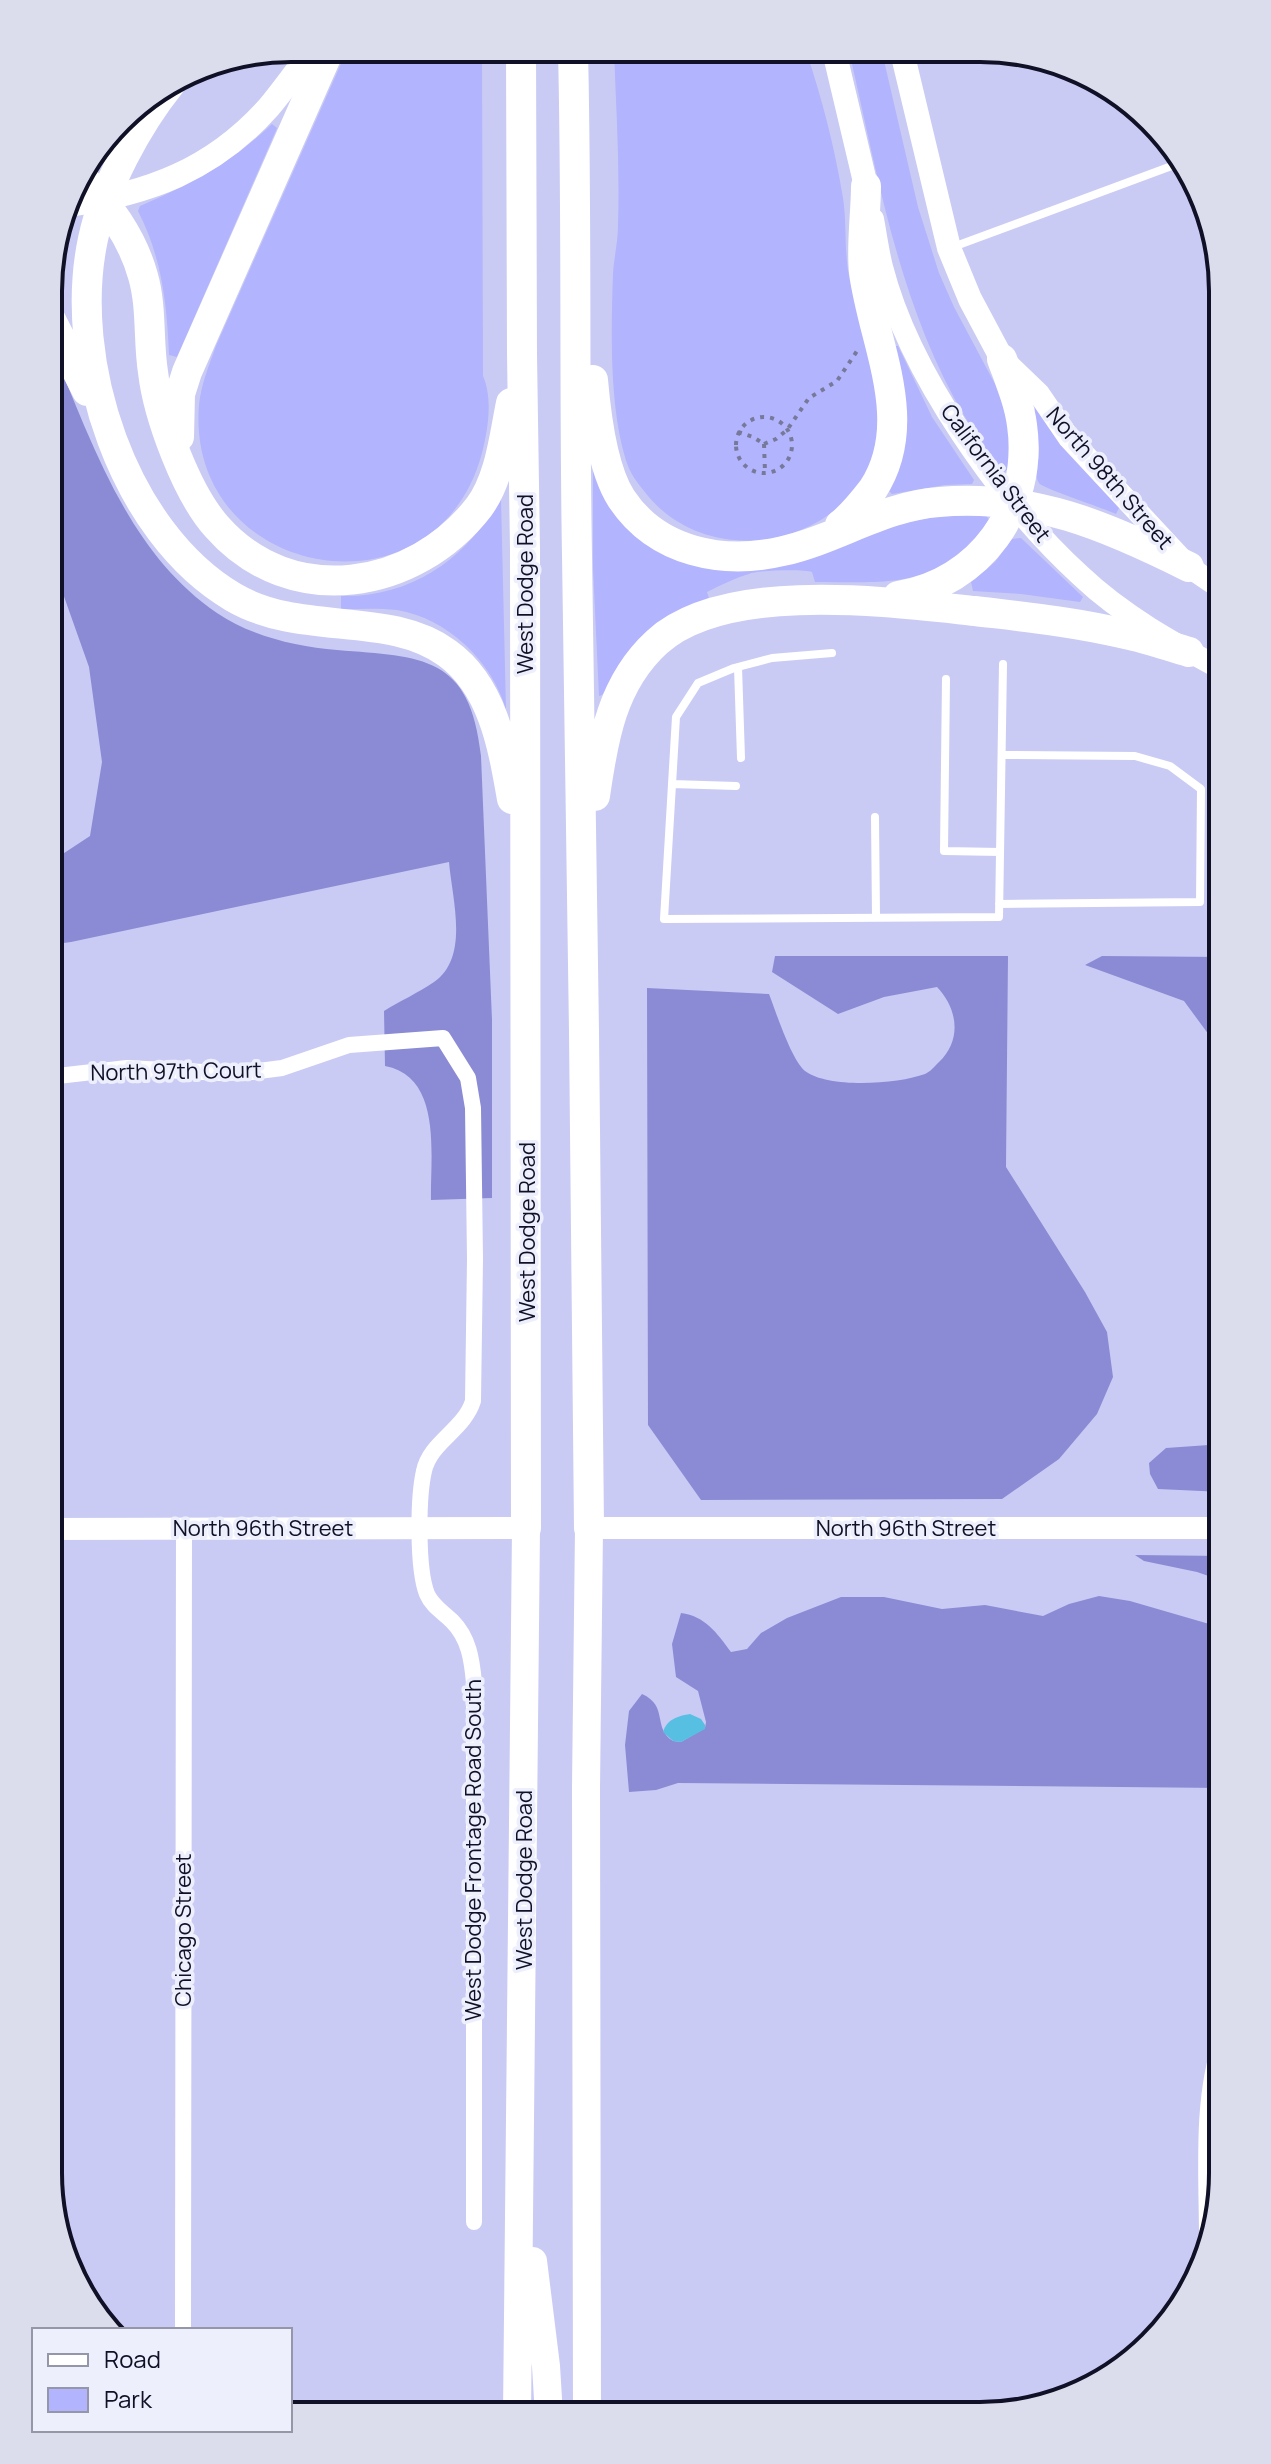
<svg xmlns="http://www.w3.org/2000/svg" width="1271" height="2464" font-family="Manrope,sans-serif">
<rect width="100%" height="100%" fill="#c9cbf4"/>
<path fill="#b2b4fd" d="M348,48L482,49L483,376C493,399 488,429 482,453C436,626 185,579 199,405C201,385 209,365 216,346Z
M614,50L806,51C822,98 835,149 843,198C847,224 844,250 849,276C860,330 885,386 878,442C875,464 862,483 847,499C794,554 698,556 648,496C641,487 632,477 628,466C609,413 611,331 613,274C614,257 618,242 618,225C620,167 616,108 614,50Z
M849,51L882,52L918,207L939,273L954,307L995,384L1005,412L1009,432L1008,469L1004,472C989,456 977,436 965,417C899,306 878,176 849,51Z
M272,124L277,128L177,357L169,355C167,304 162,258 138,211L140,206C190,185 232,162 272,124Z
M895,346H898L932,417L974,480L972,484L945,485L892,494L889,491C915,438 908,402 895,346Z
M1035,407L1120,506L1116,514C1104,508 1041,488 1039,483C1033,474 1039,461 1039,451C1039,437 1034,420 1035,407Z
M593,467L678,555L883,527L939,516L986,515L989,520C941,590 891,582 815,582L812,572C804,569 758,570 749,574C737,577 719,586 707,592L709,598L625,661L602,695L599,696L593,568Z
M498,499H501L506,710C493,662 447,618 397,610C379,608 360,609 341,609V596C409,598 469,559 498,499Z
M1021,538L1083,597L1080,602L1021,594L973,591L971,582L995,562L1012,539Z"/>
<path fill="#8a8bd4" d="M50,343C91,439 126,551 217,613C251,636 296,647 337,650C423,657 470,655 481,756L492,1020V1198L431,1200C430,1156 443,1077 385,1066L384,1011C400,1001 418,993 434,982C470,957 452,899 449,862L71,942L49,945V863L90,836L102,762L89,667L50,557Z
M775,956H1008L1006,1167L1085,1292L1107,1332L1113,1377L1097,1414L1059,1459L1002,1499L701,1500L648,1425L647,988L769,994C776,1012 791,1059 805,1071C829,1089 898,1084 925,1074C930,1072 935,1066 939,1062C962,1040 958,1009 937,987L884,997L838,1014L772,972Z
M1102,956L1223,957V1054L1184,1001L1085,965Z
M1223,1444V1492L1158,1489L1150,1474L1149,1463L1166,1448Z
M1135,1555L1223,1556V1581L1197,1572L1144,1561Z
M1099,1596L1130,1601L1223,1628V1788L678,1783L656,1790L629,1792L625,1745L629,1711L642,1694C669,1706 652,1728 673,1741L681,1742L705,1728L706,1722L698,1691L676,1677L672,1644L681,1613C705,1616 717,1633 731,1652L747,1649L761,1633L787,1618L841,1597H884L942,1609L985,1605L1043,1616L1069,1604Z"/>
<path fill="#57bfe1" d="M690,1714L701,1719L705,1725V1729L681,1742L673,1741L663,1732C667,1719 678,1716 690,1714Z"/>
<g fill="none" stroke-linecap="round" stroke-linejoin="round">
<path stroke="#77799a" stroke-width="4" stroke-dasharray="4 6" stroke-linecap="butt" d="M736 445a28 28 0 1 1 56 0a28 28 0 1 1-56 0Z
M738,432L753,437L764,444
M764,444L776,439L787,430L809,398L837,381L857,351
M764,444L765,472"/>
<path stroke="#fff" stroke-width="8" d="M953,247L1177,164
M832,653L772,658L734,668L698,683L676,717L664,919L999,917L1003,664
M738,667L741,758
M946,679L944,851L1000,852
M672,784L736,786
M875,817L876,917
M999,904L1200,902L1201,789L1170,766L1135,756L1002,755"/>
<path stroke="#fff" stroke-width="16" d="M49,1077L127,1068L222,1073L251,1072L282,1068L349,1045L443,1038L468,1078L473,1108L475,1259L473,1401C464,1430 430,1442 424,1471C418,1497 417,1569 427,1594C432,1606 443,1612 452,1621C469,1638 472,1660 474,1683V2222
M1207,2254C1208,2189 1199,2100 1222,2040
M183,2330L184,1529
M290,2410L517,2412"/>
<path stroke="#fff" stroke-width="22" d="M873,219C876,235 878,251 882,267C909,373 1001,503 1081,576C1122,615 1173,643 1223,670
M1007,363L1039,394L1069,438L1189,567L1223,590
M589,1528H1223
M49,1529L526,1528"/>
<path stroke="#fff" stroke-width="24" d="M834,51L866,186
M902,52L949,248L970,299L1002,359
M67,205C148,194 213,170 269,107C285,88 299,67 315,48"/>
<path stroke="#fff" stroke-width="28" d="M533,2261L546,2366L549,2415
M517,2415L526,1528
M587,2415L586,1788L589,1528"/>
<path stroke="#fff" stroke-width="30" d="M521,49L522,354L525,549L526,1528
M573,50C577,218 574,386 577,555C582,879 587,1204 589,1528
M171,83C137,125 104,187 93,239C67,361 123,532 233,597C301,637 388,610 447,653C493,686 503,747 512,799
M80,175C108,205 132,236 143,276C152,307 148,341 153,372C158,416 187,494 217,527C291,611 415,590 479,507C500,479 504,437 511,403
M50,318L87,391
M593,380C596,415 602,468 621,498C657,553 724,565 783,551C837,539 883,506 939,502C1033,494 1107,526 1189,567
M179,437L180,394L187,372L330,48
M840,525C853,515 863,502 873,489C917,421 873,343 864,272C861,245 866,213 866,186
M898,596C980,583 1034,508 1022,425C1019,402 1010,381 1002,359
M595,796C603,739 612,683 657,642C725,580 889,602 975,611C1025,617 1075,622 1125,634C1146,638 1168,646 1189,652"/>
</g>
<g text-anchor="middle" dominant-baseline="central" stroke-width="7" stroke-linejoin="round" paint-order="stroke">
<g font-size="22" fill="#101027" stroke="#eeeffd">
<text transform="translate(996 473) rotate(53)">California Street</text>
<text transform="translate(1110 478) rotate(49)">North 98th Street</text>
<text transform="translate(525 584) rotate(-90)">West Dodge Road</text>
<text transform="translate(176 1071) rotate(-1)">North 97th Court</text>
<text transform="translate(527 1232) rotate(-90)">West Dodge Road</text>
<text x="263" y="1528">North 96th Street</text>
<text x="906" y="1528">North 96th Street</text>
<text transform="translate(473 1850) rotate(-90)">West Dodge Frontage Road South</text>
<text transform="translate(524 1880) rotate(-90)">West Dodge Road</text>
<text transform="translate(183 1930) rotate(-90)">Chicago Street</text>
</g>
</g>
<path d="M0 0H1271V2464H0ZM291 62H980A229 229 0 0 1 1209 291V2173A229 229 0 0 1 980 2402H291A229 229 0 0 1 62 2173V291A229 229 0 0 1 291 62Z" fill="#dcddec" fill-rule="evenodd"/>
<path fill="none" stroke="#101027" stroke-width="4" d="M291 62H980A229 229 0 0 1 1209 291V2173A229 229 0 0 1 980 2402H291A229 229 0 0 1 62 2173V291A229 229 0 0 1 291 62Z"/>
<rect x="32" y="2328" width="260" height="104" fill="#eeeffd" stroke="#9596a7" stroke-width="2"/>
<rect x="48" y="2354" width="40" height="12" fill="#ffffff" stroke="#9596a7" stroke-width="2"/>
<text x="104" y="2368" font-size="24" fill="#101027">Road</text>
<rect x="48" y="2388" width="40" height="24" fill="#b2b4fd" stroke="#9596a7" stroke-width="2"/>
<text x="104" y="2408" font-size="24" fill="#101027">Park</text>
</svg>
